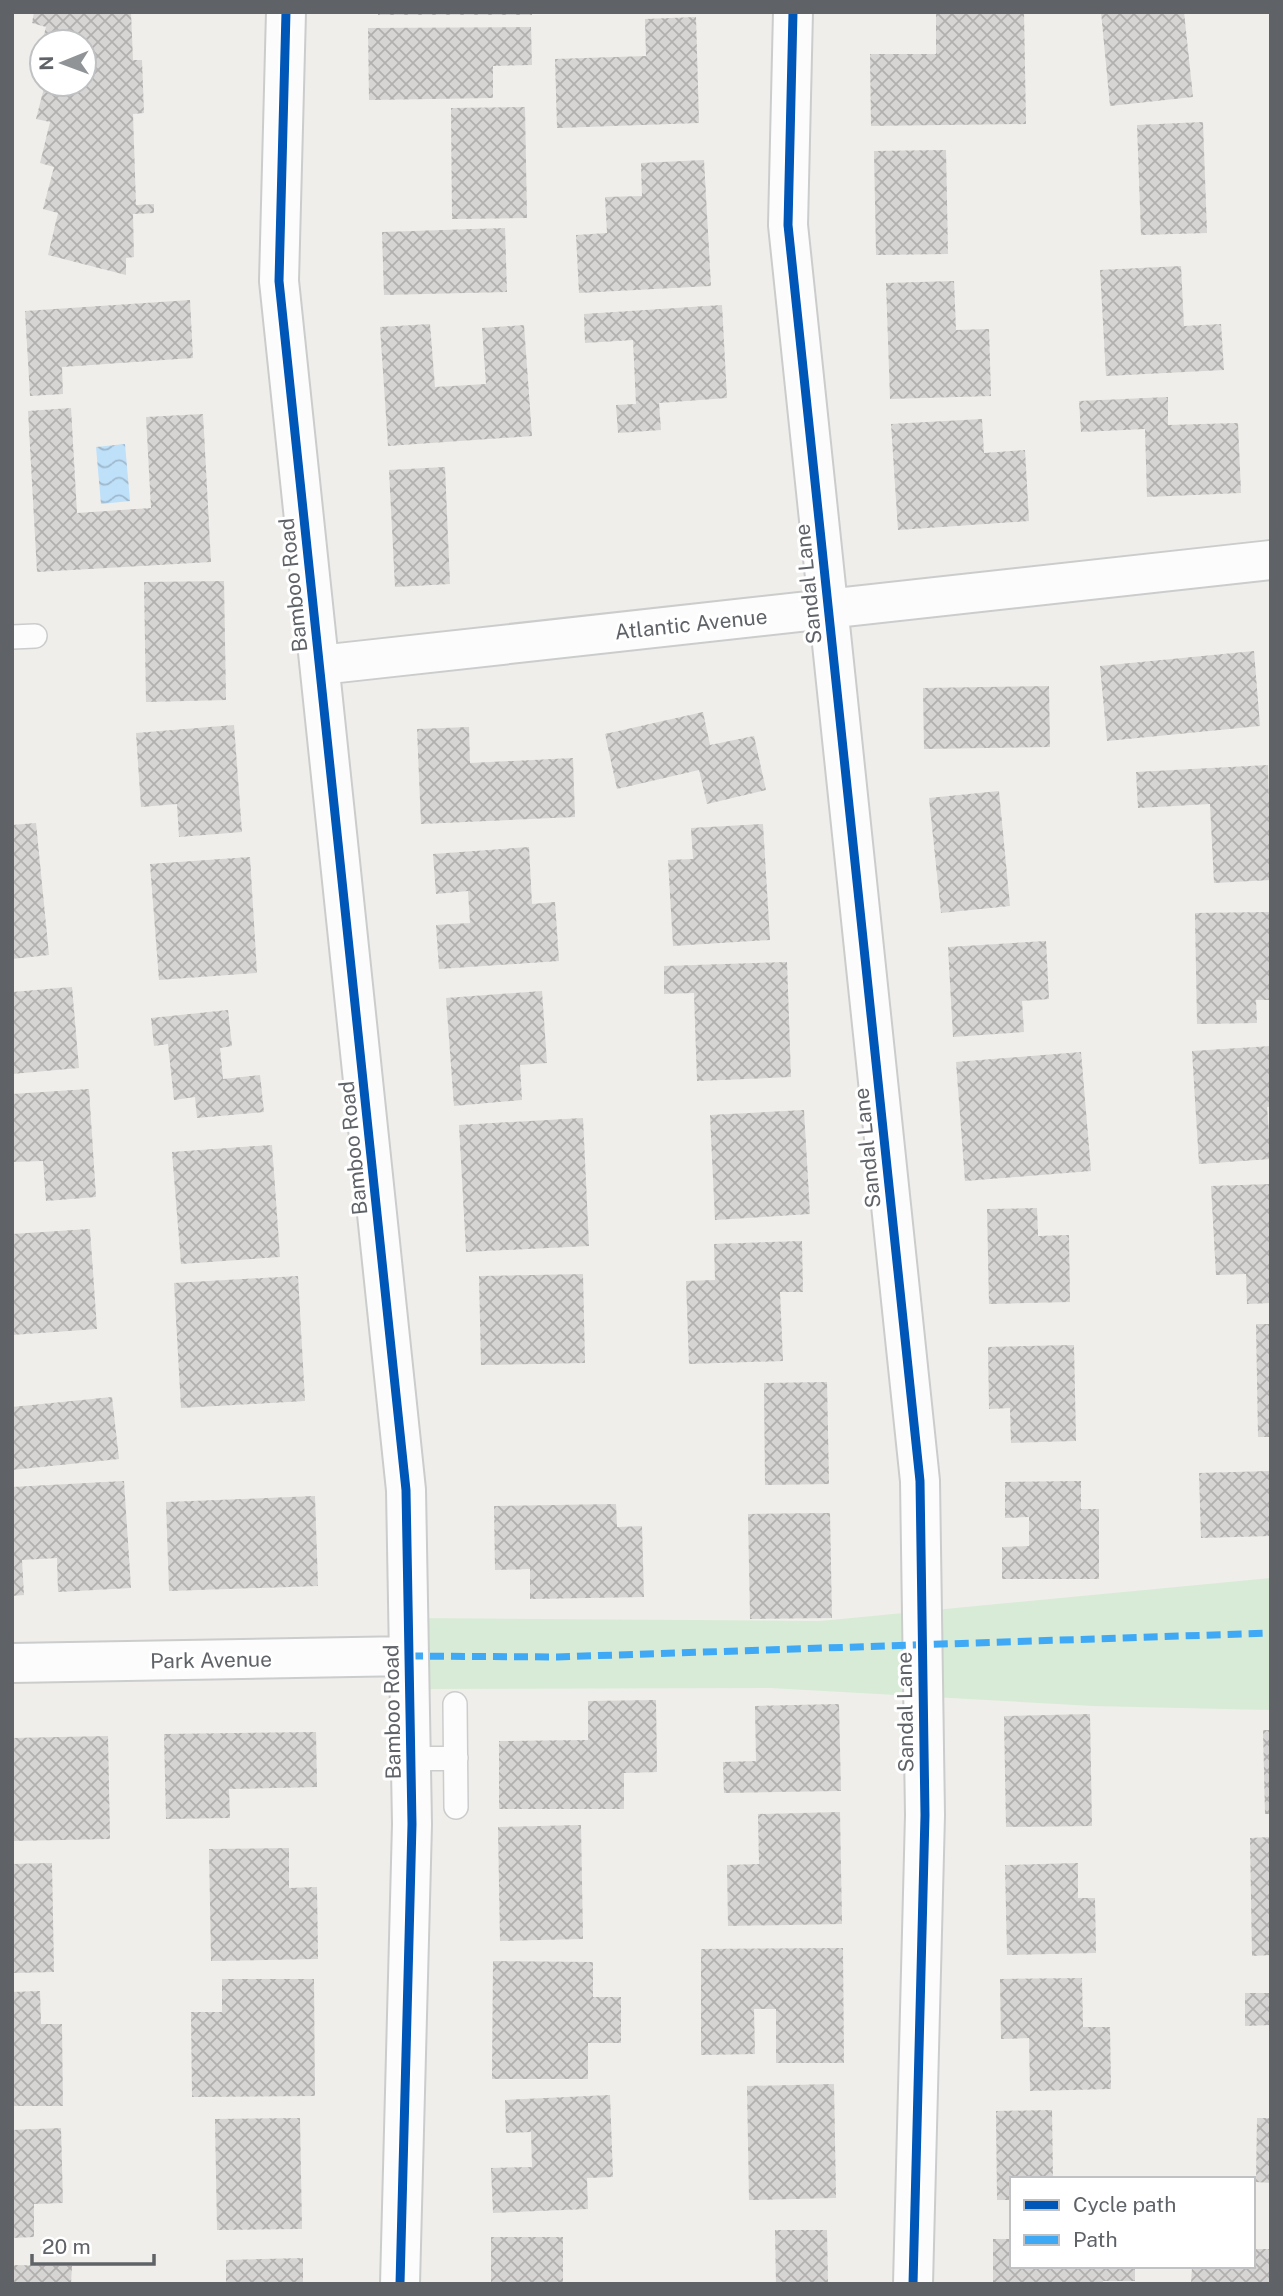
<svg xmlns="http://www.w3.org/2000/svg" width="1283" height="2296" font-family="'Public Sans',sans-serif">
<defs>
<pattern id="water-waves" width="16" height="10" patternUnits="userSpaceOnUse" patternTransform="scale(1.75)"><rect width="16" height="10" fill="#bfe0f9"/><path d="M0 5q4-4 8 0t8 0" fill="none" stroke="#9eb9cd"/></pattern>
<pattern id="building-cross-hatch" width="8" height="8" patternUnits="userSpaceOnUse" patternTransform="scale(1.75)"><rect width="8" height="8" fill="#d6d5d3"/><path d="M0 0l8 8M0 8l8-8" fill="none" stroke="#b1b0af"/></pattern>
</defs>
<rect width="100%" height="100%" fill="#efeeea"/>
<path fill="#d8ebd6" d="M1271,1578V1710L1094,1706L770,1688L418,1689L417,1618L820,1621Z"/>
<path fill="url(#water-waves)" d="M125,444L130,501L101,504L96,447Z"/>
<path fill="url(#building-cross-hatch)" d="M34,12H131L133,60H142L144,113L133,114L136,205L154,204V213L133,214L134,257L126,258V275L48,255L58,213L43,209L54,167L40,163L50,122L36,119L45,84H84V42H42L46,27L32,23Z
M378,12H532V15H378Z
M1101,12H1184L1193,97L1110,106Z
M1024,13L1026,124L871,126L870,54H936V14Z
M696,17L699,123L557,128L555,59L646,56L645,19Z
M531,27L532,65L493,66V98L369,100L368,28Z
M41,46H42V72L35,71Z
M525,107L527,218L452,219L451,108Z
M1203,122L1207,233L1141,235L1137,125Z
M946,150L948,254L876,255L874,151Z
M704,160L711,286L579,293L576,235L607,233L605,197L642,196L641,163Z
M505,228L507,292L384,295L382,232Z
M1181,266L1184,326L1221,324L1224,370L1106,376L1100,270Z
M954,281L956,330L989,329L991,396L890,399L886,283Z
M190,300L193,358L62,367L63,394L30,396L25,311Z
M722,305L727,398L659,403L661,430L618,433L616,405L636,404L633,340L585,343L584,314Z
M430,324L435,387L486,384L482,328L524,325L532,436L388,446L380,327Z
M1168,397V425L1238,423L1241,493L1147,497L1145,429L1081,432L1079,401Z
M71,408L77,513L151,508L146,417L203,414L211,562L37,572L28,411Z
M982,419L984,453L1025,450L1029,521L898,530L891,424Z
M445,467L450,584L395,587L389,470Z
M224,581L226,700L146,702L144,582Z
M1254,651L1260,726L1107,741L1100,666Z
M1049,686L1050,747L924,749L923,688Z
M703,712L710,745L754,736L766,790L707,804L699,770L617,789L605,734Z
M234,725L242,832L179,837L177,804L141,807L136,733Z
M469,727L470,763L573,758L575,817L421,824L417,729Z
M1268,765L1271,880L1214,883L1210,804L1138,808L1136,772Z
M999,791L1010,906L941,913L929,798Z
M36,823L49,955L12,959V825Z
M763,824L770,940L673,946L668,860L693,859L691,828Z
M529,847L532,904L555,902L559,961L439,969L436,925L470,923L468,891L436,894L433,854Z
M250,857L257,973L159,980L150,864Z
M1271,912V1000H1256L1257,1023L1197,1024L1195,913Z
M1046,941L1049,999L1022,1001L1024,1032L953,1037L948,947Z
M787,962L791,1077L697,1081L694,993L664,994V966Z
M72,987L79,1068L12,1074V992Z
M542,991L547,1063L520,1065L522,1100L454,1106L446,998Z
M228,1010L232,1046L220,1048L223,1079L260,1075L264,1112L197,1118L195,1097L174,1100L168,1044L154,1046L151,1018Z
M1271,1046V1107H1267L1271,1159L1199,1164L1192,1051Z
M1081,1052L1091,1171L965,1181L956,1062Z
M89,1089L96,1197L46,1201L43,1161L12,1162V1094Z
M804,1110L810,1214L715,1220L710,1115Z
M583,1118L589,1246L466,1252L459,1125Z
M272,1145L280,1257L181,1264L172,1152Z
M1271,1184V1303L1247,1304L1246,1274L1216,1275L1211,1186Z
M1037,1208L1038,1236L1069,1235L1070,1302L989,1304L987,1209Z
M90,1229L97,1329L12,1335V1234Z
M802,1241L803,1292H780L783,1361L689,1364L686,1281L715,1280L714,1244Z
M583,1274L585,1363L481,1365L479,1276Z
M298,1276L305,1401L181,1408L174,1283Z
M1256,1324H1271V1437H1258Z
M1074,1345L1076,1441L1011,1443L1010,1408L989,1409L988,1347Z
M827,1382L829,1484L765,1485L764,1383Z
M112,1397L119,1459L12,1470V1407Z
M1271,1471V1536L1201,1538L1199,1473Z
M124,1481L131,1588L58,1592L57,1558L22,1560L24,1595L12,1596V1487Z
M1081,1481V1509H1099V1579H1002V1547L1029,1546V1517L1005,1518V1482Z
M315,1496L318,1586L169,1591L166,1502Z
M616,1504L617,1527L642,1526L644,1597L530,1599V1569L495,1570L494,1506Z
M830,1513L832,1618L750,1619L748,1514Z
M656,1700L657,1772L624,1773V1809H499V1741L588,1740V1701Z
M839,1704L841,1791L724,1793L723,1762L756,1761L755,1706Z
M1090,1714L1092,1826L1006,1827L1004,1716Z
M1263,1730H1271V1814H1265Z
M316,1732L317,1787L229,1789L230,1818L166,1819L164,1734Z
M108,1736L110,1839L12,1841V1738Z
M840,1812L842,1924L728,1926L727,1865L759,1864L758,1814Z
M581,1825L583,1939L500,1941L498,1827Z
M1271,1837V1955L1252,1956L1250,1838Z
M289,1848V1888L317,1887L318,1959L211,1961L209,1849Z
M52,1863L54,1972L12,1973V1864Z
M1078,1863V1898H1095L1096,1953L1007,1955L1005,1865Z
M843,1948L844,2063H776V2009H754L755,2054L701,2055V1949Z
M493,1961L593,1962V1997H621V2043H588V2079H492Z
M1082,1978L1083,2027H1110L1111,2089L1030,2091L1029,2038L1001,2039L1000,1979Z
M222,1979H314L315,2096L192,2097L191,2012H222Z
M40,1991L41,2024H62L63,2106H12V1992Z
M1245,1993H1271V2025L1245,2026Z
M834,2084L836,2198L749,2200L747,2086Z
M610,2095L613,2177L587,2178L588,2209L493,2213L491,2168L532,2167L531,2132L506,2133L505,2100Z
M1052,2110L1053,2179H1012V2200H997L996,2111Z
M300,2118L302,2229L217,2230L215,2119Z
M1257,2118H1271V2183L1256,2182Z
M61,2128L63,2203L34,2204V2237L12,2238V2130Z
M775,2230H827L828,2284H776Z
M491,2237H563V2284H491Z
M993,2239H1012V2266H1135V2281H1103V2284H993Z
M1253,2249H1271V2284H1191L1192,2266H1253Z
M303,2258V2284H226V2260Z
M12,2265L72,2266L71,2284H12Z"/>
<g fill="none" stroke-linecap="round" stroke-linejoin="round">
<defs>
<path id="service" d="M12,637L35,636
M455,1704L456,1807
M411,1759L456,1758"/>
<path id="minor" d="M793,12L788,225L920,1481L925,1815L913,2284
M320,665L1271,560"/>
<path id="tertiary" d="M286,12L279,281L406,1490L412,1824L400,2284
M12,1663L409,1656"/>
</defs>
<use href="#service" stroke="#cbcccc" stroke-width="26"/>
<use href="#minor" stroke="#cbcccc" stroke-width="42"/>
<use href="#tertiary" stroke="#cbcccc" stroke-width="42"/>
<use href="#service" stroke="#fdfcfc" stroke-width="23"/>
<use href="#minor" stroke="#fdfcfc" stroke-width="38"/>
<use href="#tertiary" stroke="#fdfcfc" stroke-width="38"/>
<path stroke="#3fa9f5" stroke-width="7" stroke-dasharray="14 7" stroke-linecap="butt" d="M409,1656L557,1657L1271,1633"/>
<defs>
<path id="cycleway" d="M286,12L279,281L406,1490L412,1824L400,2284
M793,12L788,225L920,1481L925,1815L913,2284"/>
</defs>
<use href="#cycleway" stroke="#fff" stroke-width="13"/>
<use href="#cycleway" stroke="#0057b8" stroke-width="9"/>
</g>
<g text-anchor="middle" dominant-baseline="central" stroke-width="6" stroke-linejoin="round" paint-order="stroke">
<g font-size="21" fill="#5f6368" stroke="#fff">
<text transform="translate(808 584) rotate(-96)">Sandal Lane</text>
<text transform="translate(293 585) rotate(-96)">Bamboo Road</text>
<text transform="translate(691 624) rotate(-6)">Atlantic Avenue</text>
<text transform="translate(353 1148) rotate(-96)">Bamboo Road</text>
<text transform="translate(867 1148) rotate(-96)">Sandal Lane</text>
<text transform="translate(211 1660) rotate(-1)">Park Avenue</text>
<text transform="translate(392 1712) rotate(-91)">Bamboo Road</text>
<text transform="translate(905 1712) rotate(-91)">Sandal Lane</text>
</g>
</g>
<rect width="1283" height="2296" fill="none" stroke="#5f6368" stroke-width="28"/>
<rect x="1010" y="2177" width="245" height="91" fill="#ffffff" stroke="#bfc1c3" stroke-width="2"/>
<rect x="1024" y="2200" width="35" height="10" fill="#0057b8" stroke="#bfc1c3" stroke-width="2"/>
<text x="1073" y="2212" font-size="21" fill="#5f6368">Cycle path</text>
<rect x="1024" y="2235" width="35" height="10" fill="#3fa9f5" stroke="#bfc1c3" stroke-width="2"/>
<text x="1073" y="2247" font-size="21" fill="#5f6368">Path</text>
<g transform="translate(63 63) rotate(269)"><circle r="33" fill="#ffffff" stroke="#bfc1c3" stroke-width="2"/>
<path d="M0-5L12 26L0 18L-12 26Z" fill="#919496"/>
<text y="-10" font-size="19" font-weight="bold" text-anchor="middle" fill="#5f6368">N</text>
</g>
<path d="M32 2254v10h122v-10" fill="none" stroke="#5f6368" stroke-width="3.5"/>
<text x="42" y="2254" font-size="21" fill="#5f6368" stroke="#ffffff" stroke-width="5" paint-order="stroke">20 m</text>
</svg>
